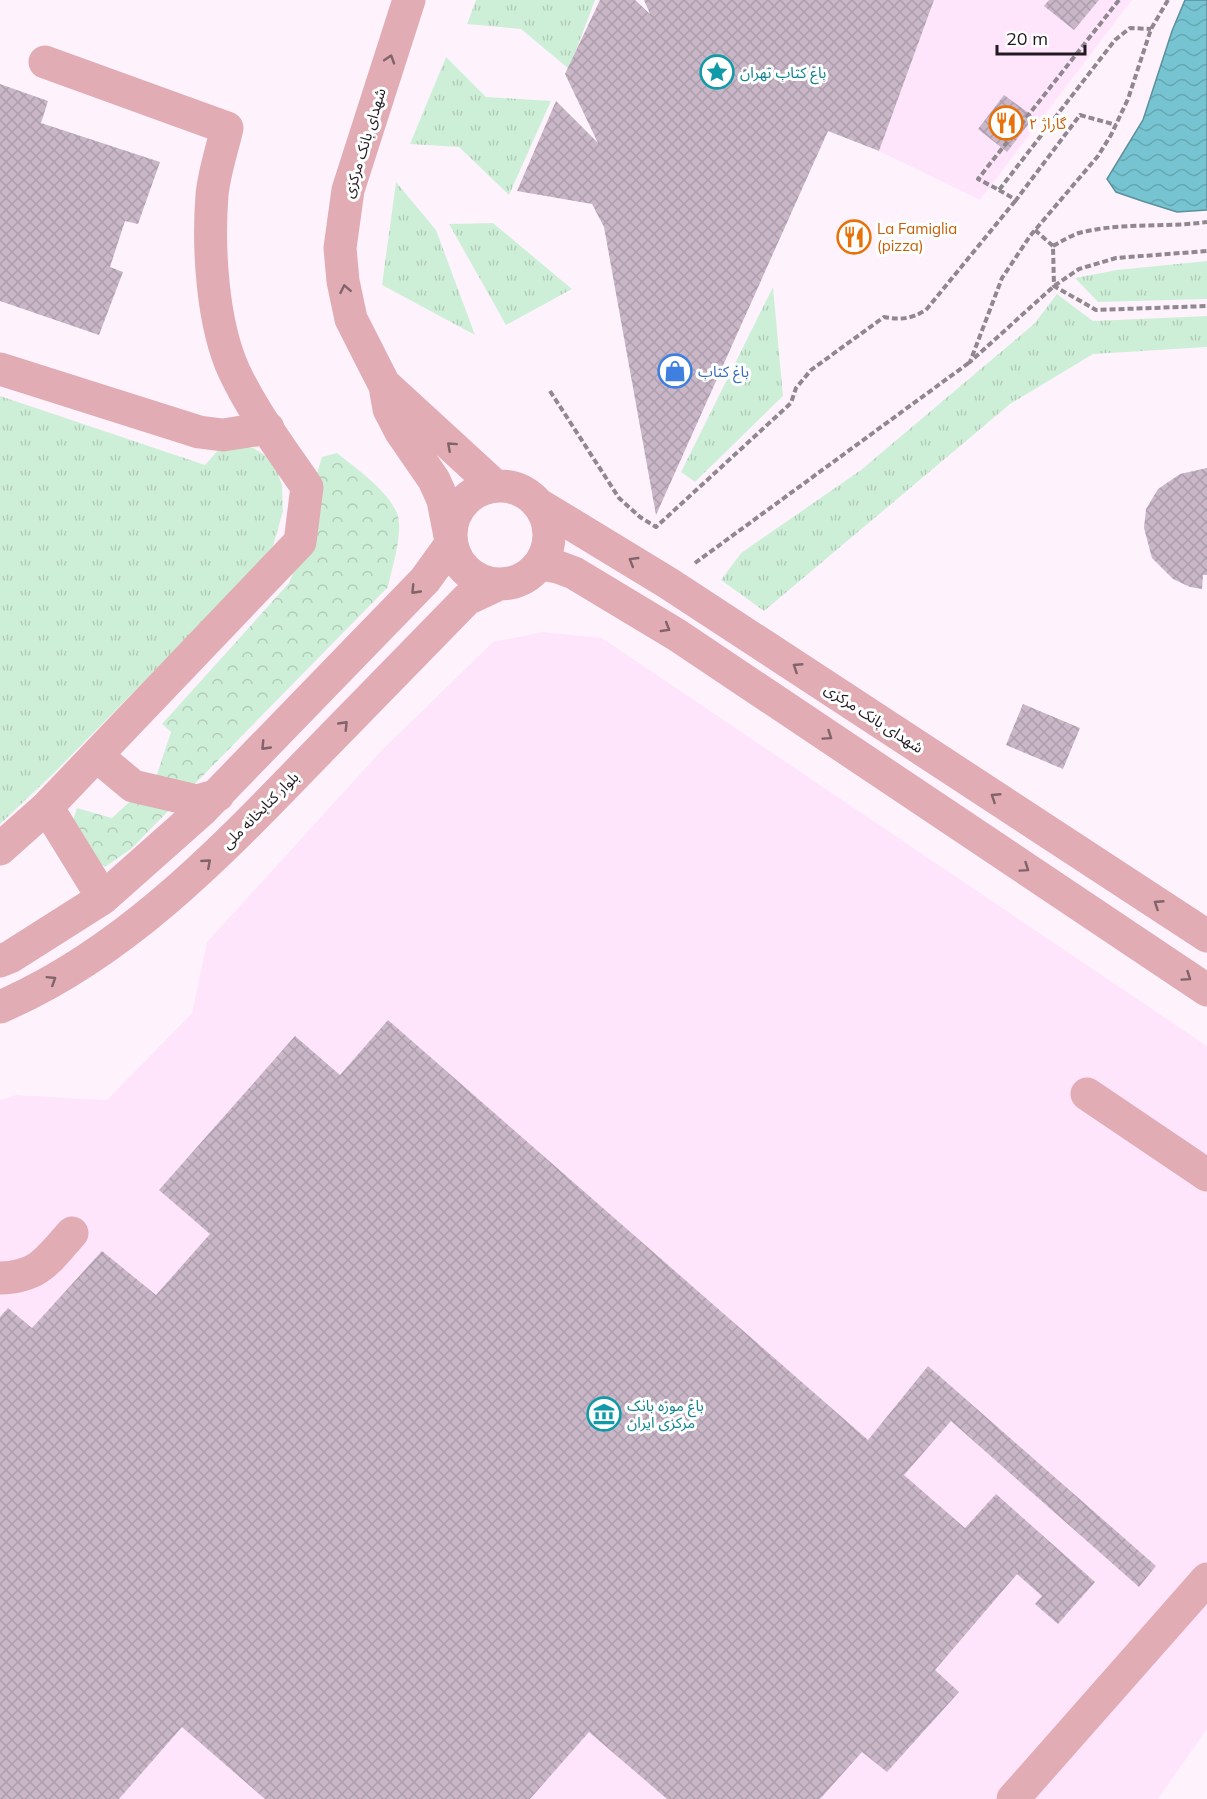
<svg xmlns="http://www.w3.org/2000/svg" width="1207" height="1799" font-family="Mulish,'Noto Sans Arabic',sans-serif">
<defs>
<pattern id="grass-tufts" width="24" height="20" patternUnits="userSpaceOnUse" patternTransform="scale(1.5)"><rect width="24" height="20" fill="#ceefd7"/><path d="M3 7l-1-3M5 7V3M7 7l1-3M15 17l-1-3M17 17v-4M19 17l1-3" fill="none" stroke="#b1ccb8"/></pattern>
<pattern id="forest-crowns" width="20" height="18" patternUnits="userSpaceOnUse" patternTransform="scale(1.5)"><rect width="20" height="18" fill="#ceefd7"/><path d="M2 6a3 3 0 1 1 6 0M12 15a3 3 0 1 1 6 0" fill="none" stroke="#b1ccb8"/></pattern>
<pattern id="water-waves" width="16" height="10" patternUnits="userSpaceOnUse" patternTransform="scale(1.5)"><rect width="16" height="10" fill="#76c3d1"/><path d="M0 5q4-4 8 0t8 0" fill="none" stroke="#66a7b3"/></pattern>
<pattern id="building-cross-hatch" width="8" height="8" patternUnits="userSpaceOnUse" patternTransform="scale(1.5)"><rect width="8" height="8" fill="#c9b7c8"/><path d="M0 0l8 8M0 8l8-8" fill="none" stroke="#ac9dac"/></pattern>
</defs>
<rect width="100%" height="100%" fill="#fef3fd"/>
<path fill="#fee5fc" d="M934,0H1132L980,200L879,151Z
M543,632L602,638L1207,1046V1729L1158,1799H0V1100L16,1095L107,1100L192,1013L207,942L382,750L493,642Z"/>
<path fill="url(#grass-tufts)" d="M476,0H595L569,69L521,29L467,24Z
M446,57L486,97L551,101L509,195L459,147L410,144Z
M396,182L436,230L475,335L382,285Z
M493,223L572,289L506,325L449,224Z
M1207,261V299L1098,302L1075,278L1117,270Z
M773,287L783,396L695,482L681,472Z
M1057,294L1093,321L1207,316V347L1093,354L1010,404L764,611L721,580L741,553L861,470L1034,324Z
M0,396L205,465L220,448L236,444L253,448L273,460L282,485L283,511L273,546L239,585L54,773L0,824Z"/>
<path fill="url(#forest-crowns)" d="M337,453C356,468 387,490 397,513C404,531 392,568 388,587L131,849L105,867L88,855L72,823L77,808L112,818L156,777L171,732L162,724L289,583L302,551L314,483L322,457Z"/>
<path fill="url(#water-waves)" stroke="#5c909c" stroke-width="1.5" d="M1185,0H1207V210L1177,212L1142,201L1116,192L1107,179L1143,120L1172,31Z"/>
<path fill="url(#building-cross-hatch)" d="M600,0H635L650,14L644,0H934L879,151L828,131L656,515L604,227L592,204L517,191L556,101L598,143L565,74Z
M1049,0H1099L1074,30L1044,6Z
M0,84L48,101L41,123L160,162L138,224L125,221L110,267L123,272L99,335L0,301Z
M1004,95L1034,117L1007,152L978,129Z
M1207,468V575H1203L1202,589L1190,587L1173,579L1152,558L1144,528L1146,509L1158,489L1180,474Z
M1023,704L1080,728L1063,769L1006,745Z
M388,1020L868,1440L928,1366L1156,1566L1139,1587L951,1421L904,1475L965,1528L996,1494L1095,1582L1058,1624L1035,1604L1042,1596L1017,1574L935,1670L959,1692L887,1772L862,1752L820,1799H667L589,1732L530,1799H265L182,1727L119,1799H0V1317L8,1308L32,1328L102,1251L156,1295L210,1234L159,1190L295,1036L340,1075Z"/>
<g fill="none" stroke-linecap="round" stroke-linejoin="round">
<path stroke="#90878f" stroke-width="4" stroke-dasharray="6 3" stroke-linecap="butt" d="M1119,0L978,179L999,190L1115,40L1130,28L1151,29
M1168,0L1151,29L1128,99L1111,135L1098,156L1030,236L1002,278L970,362L1054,286L1079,269L1116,258L1207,251
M999,190L1016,200L1080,115L1116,125
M1035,230L1053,246L1054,286L1096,310L1207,306
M1053,246C1062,241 1070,236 1079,233C1121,222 1165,228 1207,222
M550,391L619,498L640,517L656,527L791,403L796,388L811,370L884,317C901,320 911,319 926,310L1016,200
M695,563L970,362"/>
<path stroke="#e1acb3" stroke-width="33" d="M409,0L348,190L340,248L343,281L351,319L384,384L494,485
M45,62L227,128C222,150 214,173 212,195C208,247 212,323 234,371C253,412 282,450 307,487L300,542L47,807L103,898
M0,369L199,432L223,435L268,428
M386,392L389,409L401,432L434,480L443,500L450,536
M451 535a49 49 0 1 1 98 0a49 49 0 1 1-98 0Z
M538,504L668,583L1207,936
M540,564L558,567L574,573L677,635L1207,990
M97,756L133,786L197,801L218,795
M0,849L47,807
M0,961L10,957L103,898L201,811L425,580L451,544
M0,1007C121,955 215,858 305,765C359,710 413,654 467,599L497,585
M1087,1094L1207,1175
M0,1278C39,1277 48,1260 72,1233
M1013,1799L1207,1579"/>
</g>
<defs><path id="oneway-chevron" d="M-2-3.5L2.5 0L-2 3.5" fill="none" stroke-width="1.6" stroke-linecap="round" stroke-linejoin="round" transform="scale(1.5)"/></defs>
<g stroke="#81636a">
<use href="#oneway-chevron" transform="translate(390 59) rotate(-72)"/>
<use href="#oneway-chevron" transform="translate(345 289) rotate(-101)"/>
<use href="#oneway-chevron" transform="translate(451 446) rotate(-138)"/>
<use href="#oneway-chevron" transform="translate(633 561) rotate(-149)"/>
<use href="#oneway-chevron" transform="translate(415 590) rotate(134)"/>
<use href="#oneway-chevron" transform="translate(666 628) rotate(31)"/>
<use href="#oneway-chevron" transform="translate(797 667) rotate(-147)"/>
<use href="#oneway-chevron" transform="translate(344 725) rotate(-46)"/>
<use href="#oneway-chevron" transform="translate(828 736) rotate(34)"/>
<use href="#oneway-chevron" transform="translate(265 746) rotate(134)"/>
<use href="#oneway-chevron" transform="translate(995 797) rotate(-147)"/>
<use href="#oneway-chevron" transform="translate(207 863) rotate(-41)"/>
<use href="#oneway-chevron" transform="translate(1025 868) rotate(34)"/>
<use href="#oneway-chevron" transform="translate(1158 904) rotate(-147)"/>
<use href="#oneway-chevron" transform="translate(1187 977) rotate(34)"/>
<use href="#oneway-chevron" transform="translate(52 980) rotate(-32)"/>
</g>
<defs>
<symbol id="sight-ring" viewBox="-11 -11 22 22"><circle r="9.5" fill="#fff" stroke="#0f9aa8" stroke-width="1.5"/><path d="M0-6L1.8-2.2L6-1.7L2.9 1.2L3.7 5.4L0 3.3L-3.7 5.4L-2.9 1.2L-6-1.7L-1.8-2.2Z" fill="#0f9aa8"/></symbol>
<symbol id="restaurant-ring" viewBox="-11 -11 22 22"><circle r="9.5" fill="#fff" stroke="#e8710a" stroke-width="1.5"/><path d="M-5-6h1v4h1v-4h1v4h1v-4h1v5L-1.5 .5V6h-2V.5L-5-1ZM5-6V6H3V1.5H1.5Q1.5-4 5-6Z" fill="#e8710a"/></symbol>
<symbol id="shop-ring" viewBox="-11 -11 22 22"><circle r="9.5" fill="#fff" stroke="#3f7fe0" stroke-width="1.5"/><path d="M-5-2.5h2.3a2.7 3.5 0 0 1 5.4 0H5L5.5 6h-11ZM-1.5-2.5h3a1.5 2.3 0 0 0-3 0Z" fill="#3f7fe0"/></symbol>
<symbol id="museum-ring" viewBox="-11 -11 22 22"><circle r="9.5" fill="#fff" stroke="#0f9aa8" stroke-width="1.5"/><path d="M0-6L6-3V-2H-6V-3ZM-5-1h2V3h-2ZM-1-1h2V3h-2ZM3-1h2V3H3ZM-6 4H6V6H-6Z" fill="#0f9aa8"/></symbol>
</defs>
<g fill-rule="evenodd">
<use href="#sight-ring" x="698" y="53" width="38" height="38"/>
<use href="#restaurant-ring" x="987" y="104" width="38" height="38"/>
<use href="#restaurant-ring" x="835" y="218" width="38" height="38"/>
<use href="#shop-ring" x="656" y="352" width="38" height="38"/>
<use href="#museum-ring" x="585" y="1395" width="38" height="38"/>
</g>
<g text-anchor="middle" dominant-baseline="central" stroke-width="6" stroke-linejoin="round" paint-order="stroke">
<g font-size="15" fill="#0d838f" stroke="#fff" text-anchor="start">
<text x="740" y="72">باغ کتاب تهران</text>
<text x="627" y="1405">باغ موزه بانک<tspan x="627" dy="17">مرکزی ایران</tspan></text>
</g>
<g font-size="15" fill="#c56008" stroke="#fff" text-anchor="start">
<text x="1029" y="123">گاراژ ۲</text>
<text x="877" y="228">La Famiglia<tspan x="877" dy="17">(pizza)</tspan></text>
</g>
<g font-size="15" fill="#211a20" stroke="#fff">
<text transform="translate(364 143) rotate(-73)">شهدای بانک مرکزی</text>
<text transform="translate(874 718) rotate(33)">شهدای بانک مرکزی</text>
<text transform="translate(260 810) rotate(-45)">بلوار کتابخانه ملی</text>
</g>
<g font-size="15" fill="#366cbe" stroke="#fff" text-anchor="start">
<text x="698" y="371">باغ کتاب</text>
</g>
</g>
<path d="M997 45v9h88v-9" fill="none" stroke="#211a20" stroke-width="3"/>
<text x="1006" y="45" font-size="18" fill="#211a20" stroke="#ffffff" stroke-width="4.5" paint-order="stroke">20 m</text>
</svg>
